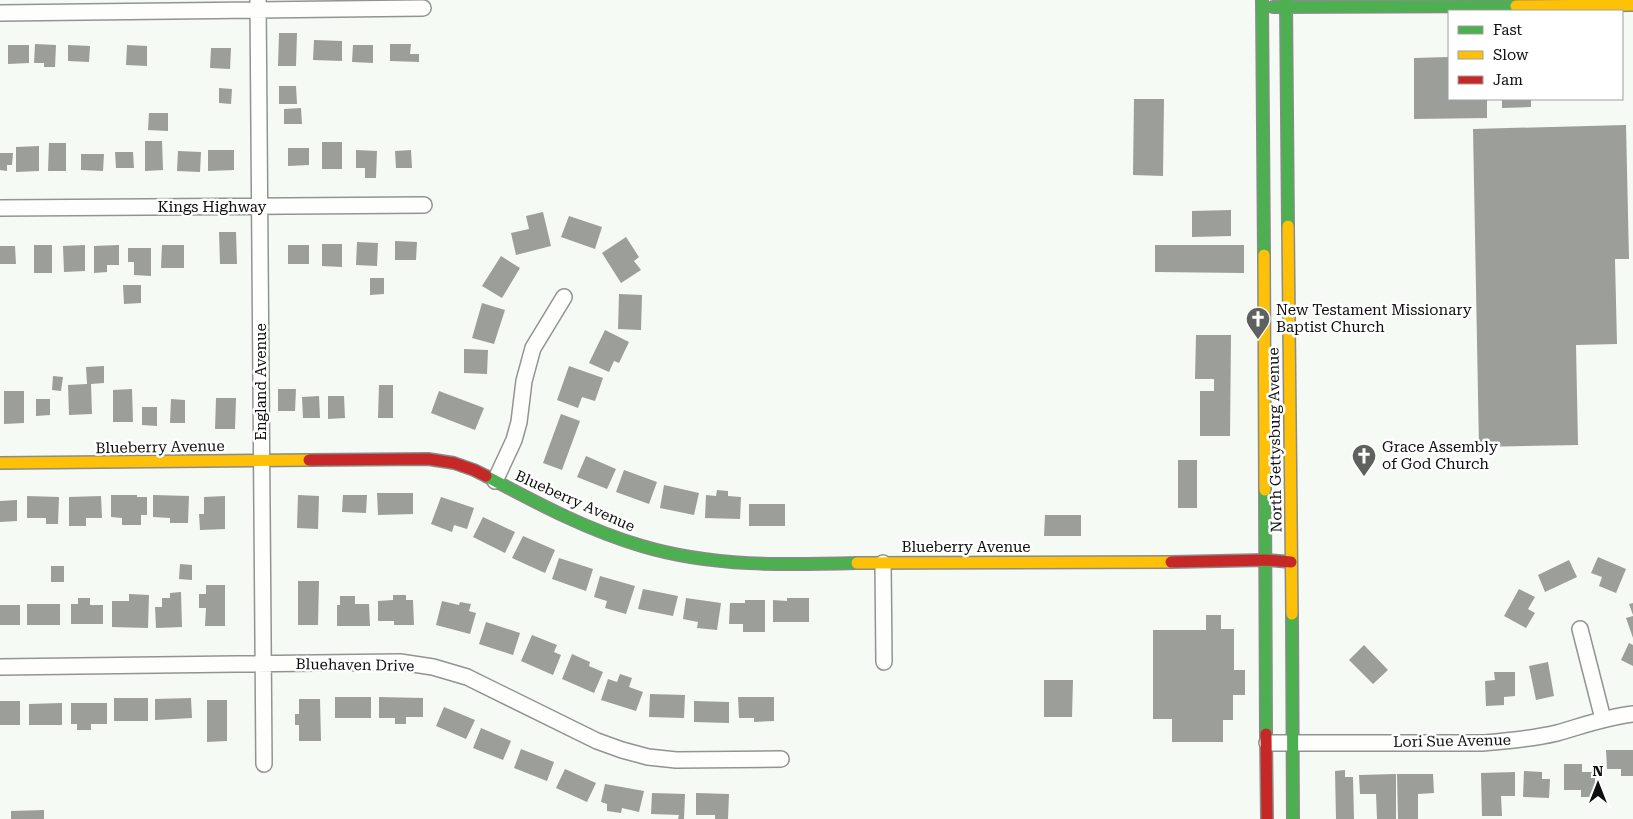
<svg xmlns="http://www.w3.org/2000/svg" width="1633" height="819" font-family="'Roboto Serif',serif">
<rect width="100%" height="100%" fill="#f5faf4"/>
<path fill="#9b9e99" d="M279,33H297L296,66H278Z
M314,40L342,41V61L313,60Z
M35,44L56,45L55,67H44V63H34Z
M390,44H411L410,54H419V62L390,61Z
M8,45H29V63L8,64Z
M68,45L90,46L89,62L68,61Z
M127,45L147,46V66L126,65Z
M353,45H373V63L352,62Z
M211,48H231L230,69L210,68Z
M1449,57V99H1487V118L1414,119V58Z
M279,86H296L297,104H279Z
M219,88L232,89L231,104L219,103Z
M1134,99H1164L1163,176L1133,175Z
M1502,99H1531V107L1502,108Z
M301,108L302,124H284V109Z
M149,113H168V131L148,130Z
M1626,125L1629,259H1615L1617,344L1576,345L1578,445L1479,447L1473,129Z
M145,141H162L163,170L145,171Z
M322,142H342V169H322Z
M49,143H66V171H48Z
M39,146V171L16,172V147Z
M288,148H309V165L288,166Z
M208,150H234V170L208,171Z
M356,150L377,151L376,178H365V168H356Z
M411,150L412,168H396L395,151Z
M178,151L201,152L200,172L177,171Z
M115,152H133L134,168H116Z
M0,153H13L12,165H7V171L0,170Z
M81,154H104L103,171L81,170Z
M1231,210V236L1192,237V211Z
M543,212L551,246L516,255L511,233L529,229L526,216Z
M569,216L602,227L595,249L561,237Z
M219,232H236L237,264H220Z
M626,237L639,257L634,261L641,270L621,283L602,253Z
M395,241L417,242L416,260H395Z
M357,242L378,243L377,266L356,265Z
M322,244H342V267L322,266Z
M34,245H52V273H34Z
M85,245V271L64,272L63,246Z
M119,245V265H107V272L94,273V246Z
M162,245H184V268H161Z
M288,245H309V264H288Z
M1155,245H1244V273L1155,272Z
M0,246H15L16,264H0Z
M128,248H151V276L134,275V262H128Z
M501,256L520,268L502,298L482,286Z
M370,278H384V294L370,295Z
M123,285H141V303L124,304Z
M619,294L642,295L641,330L618,329Z
M482,303L505,310L494,344L472,338Z
M605,330L629,342L619,363L614,361L609,372L589,363Z
M1196,335H1231L1230,436H1200V391H1214V379H1195Z
M464,349L488,350L487,374L464,373Z
M104,366V383L91,384L92,414L69,415L68,385L87,384L86,367Z
M569,366L603,378L595,401L582,397L578,408L557,400Z
M53,376L63,377L61,391L52,390Z
M379,385H393V418H378Z
M132,389L133,422H113V390Z
M278,389H296L295,411H278Z
M4,391H24V423L4,424Z
M439,391L484,408L475,430L431,413Z
M319,396L320,418H303L302,397Z
M328,396H344L345,418L328,419Z
M216,398H236L235,429H215Z
M36,399H50V415L36,416Z
M171,399L185,400V423H170Z
M142,407H157V426L142,425Z
M561,414L580,421L562,470L543,463Z
M586,456L616,469L607,489L577,477Z
M1178,460H1197V508H1178Z
M624,470L657,482L649,504L616,492Z
M664,485L699,493L694,515L660,508Z
M717,490L728,491V496L741,497L740,519L705,518L706,495L716,496Z
M377,493H413V514L378,515Z
M111,495H137V497H147V515H141V525H122V518L111,517Z
M153,495L189,496L188,523H170V518L153,517Z
M298,495L319,496L318,529L297,528Z
M343,495H367L366,513L342,512Z
M27,496L59,497L58,524H46V518H27Z
M101,496L102,518H86V526H69V497Z
M225,496V529L200,530L199,514H204V497Z
M441,497L474,508L467,529L454,525L452,532L431,524Z
M17,500V521L0,522V501Z
M749,504H785V526H749Z
M1045,515H1081V536H1044Z
M483,517L515,532L505,553L473,537Z
M523,536L555,550L545,573L512,558Z
M1598,557L1626,569L1616,593L1599,586L1602,577L1591,573Z
M559,558L593,569L586,591L552,579Z
M1569,560L1577,577L1545,592L1538,575Z
M180,564L192,565V580L179,579Z
M51,566H64V582H51Z
M600,576L635,586L626,614L605,608L607,601L594,597Z
M298,581H319L318,625H298Z
M206,585H225V626H205L206,608H199V594H206Z
M643,589L678,596L673,616L638,609Z
M1519,589L1535,597L1528,609L1535,613L1526,628L1504,616Z
M181,592L182,627L156,628L155,607H162V598H170V593Z
M129,594L149,595L148,628L112,627V601H129Z
M393,595H406V600H413L414,625H394V621H378V601L393,600Z
M340,596H355V604H369L370,626H337V605H340Z
M78,598H90V605H103V624H71V604H78Z
M686,598L721,603L717,630L697,628L698,622L683,619Z
M787,598H809V622H773V600L787,601Z
M745,600H765V632H743V624H729L730,603H745Z
M442,601L459,605L460,602L471,604L469,611L476,613L470,634L436,625Z
M1633,603V615L1629,604Z
M27,604H60V625H27Z
M0,605H20V625H0Z
M1206,615H1221V629H1234V670H1245V695H1233V720H1223V742H1172V719H1153V630H1206Z
M1633,616V638L1626,618Z
M486,622L520,633L513,655L479,644Z
M532,635L557,645L554,652L561,655L553,675L521,661Z
M1629,643L1633,645V666L1621,660Z
M1364,645L1388,670L1373,684L1349,660Z
M572,654L590,662L589,666L603,672L594,693L562,679Z
M1548,662L1554,696L1536,700L1529,666Z
M1494,672H1515V696L1504,697V705L1486,706L1485,681L1495,680Z
M620,674L632,678L629,687L643,692L636,711L601,700L608,679L617,682Z
M1044,680H1073L1072,717H1044Z
M650,694L685,695L684,718L649,717Z
M335,697H371V718H335Z
M379,697L423,698V717H406V724H395V718H379Z
M738,697H774V721L754,722V718H739Z
M114,698H148V721H114Z
M191,698L192,718L155,720V699Z
M299,699H320L321,741H299V725H295V714H299Z
M207,700H227V741L207,742Z
M0,701H20V725H0Z
M694,701L729,702V723L694,722Z
M62,703V725H29V704Z
M71,703H107V724H91V730H77V724H71Z
M444,707L475,720L466,739L436,726Z
M481,728L511,741L503,760L473,748Z
M521,749L554,762L547,781L514,768Z
M1606,750H1633V776H1621V769H1607Z
M1564,764H1582V772H1595V797H1581V790H1564Z
M565,769L596,783L587,802L556,788Z
M1345,770V777H1353L1354,819H1336L1335,771Z
M1524,771L1542,772V779H1550L1549,798L1523,797Z
M1515,772V796H1501L1502,816H1482L1481,773Z
M1396,774V819H1377L1376,794H1360L1359,775Z
M1397,774H1433L1434,793L1418,794V819H1398Z
M605,784L644,791L639,812L622,808L621,813L607,811V804L601,802Z
M652,793L685,794L684,819H678L679,815L651,814Z
M696,793L729,794L728,819H715V815H696Z
M44,810V819H11V811Z"/>
<g fill="none" stroke-linecap="round" stroke-linejoin="round">
<defs>
<path id="street" d="M258,0L264,764
M0,13L423,8
M0,208L424,205
M495,481L514,440L519,422L524,381L533,348L564,297
M883,563L884,662
M1580,629L1603,719
M0,667L400,662L433,667L467,677L597,741L622,750L648,757L676,760L781,759
M1267,743H1483C1507,741 1532,739 1557,733C1582,726 1606,717 1633,714"/>
<path id="fast" d="M1262,0L1264,255
M1286,0L1288,226
M1273,7L1516,6
M486,476C537,503 587,530 642,546C712,567 785,565 857,563
M1265,490L1266,734
M1292,614L1293,819"/>
<path id="slow" d="M1516,6L1633,5
M1288,226L1292,614
M1264,255L1265,490
M0,463L309,460
M857,563L1171,562"/>
<path id="jam" d="M309,460L428,459L454,463L474,470L486,476
M1171,562L1266,560L1291,562
M1266,734L1267,819"/>
</defs>
<use href="#street" stroke="#929492" stroke-width="18"/>
<use href="#fast" stroke="#898b88" stroke-width="14"/>
<use href="#slow" stroke="#898b88" stroke-width="14"/>
<use href="#jam" stroke="#898b88" stroke-width="14"/>
<use href="#street" stroke="#fefefd" stroke-width="15"/>
<use href="#fast" stroke="#4caf50" stroke-width="11"/>
<use href="#slow" stroke="#ffc107" stroke-width="11"/>
<use href="#jam" stroke="#c62828" stroke-width="11"/>
</g>
<defs>
<symbol id="church-pin" viewBox="-11 -11 22 30"><path d="M0 17L-7.5 6A9.5 9.5 0 1 1 7.5 6Z" fill="#5f615e" stroke="#fff"/><path d="M-1.2-6h2.4v3.5h3.3v2.4h-3.3V6h-2.4V-.1h-3.3v-2.4h3.3Z" fill="#fff"/></symbol>
</defs>
<g fill-rule="evenodd">
<use href="#church-pin" x="1244" y="305" width="28" height="38"/>
<use href="#church-pin" x="1350" y="442" width="28" height="38"/>
</g>
<g text-anchor="middle" dominant-baseline="central" stroke-width="5" stroke-linejoin="round" paint-order="stroke">
<g font-size="15" fill="#0e0e0e" stroke="#fff">
<text x="212" y="207">Kings Highway</text>
<text transform="translate(261 382) rotate(-90)">England Avenue</text>
<text transform="translate(1275 440) rotate(-91)">North Gettysburg Avenue</text>
<text transform="translate(160 447) rotate(-1)">Blueberry Avenue</text>
<text transform="translate(575 501) rotate(24)">Blueberry Avenue</text>
<text x="966" y="547">Blueberry Avenue</text>
<text transform="translate(355 665) rotate(1)">Bluehaven Drive</text>
<text transform="translate(1452 741) rotate(-1)">Lori Sue Avenue</text>
</g>
<g font-size="15" fill="#0e0e0e" stroke="#fff" text-anchor="start">
<text x="1276" y="310">New Testament Missionary<tspan x="1276" dy="17">Baptist Church</tspan></text>
<text x="1382" y="447">Grace Assembly<tspan x="1382" dy="17">of God Church</tspan></text>
</g>
</g>
<rect x="1448" y="10" width="175" height="90" fill="#ffffff" stroke="#9f9f9f"/>
<rect x="1458" y="26" width="25" height="8" fill="#4caf50" stroke="#9f9f9f"/>
<text x="1493" y="35" font-size="15" fill="#0e0e0e">Fast</text>
<rect x="1458" y="51" width="25" height="8" fill="#ffc107" stroke="#9f9f9f"/>
<text x="1493" y="60" font-size="15" fill="#0e0e0e">Slow</text>
<rect x="1458" y="76" width="25" height="8" fill="#c62828" stroke="#9f9f9f"/>
<text x="1493" y="85" font-size="15" fill="#0e0e0e">Jam</text>
<g transform="translate(1598 784)" stroke="#ffffff" stroke-width="4" paint-order="stroke">
<path d="M0-4L9 19L0 12L-9 19Z" fill="#0e0e0e"/>
<text y="-8" font-size="14" font-weight="bold" text-anchor="middle" fill="#0e0e0e">N</text>
</g>
</svg>
